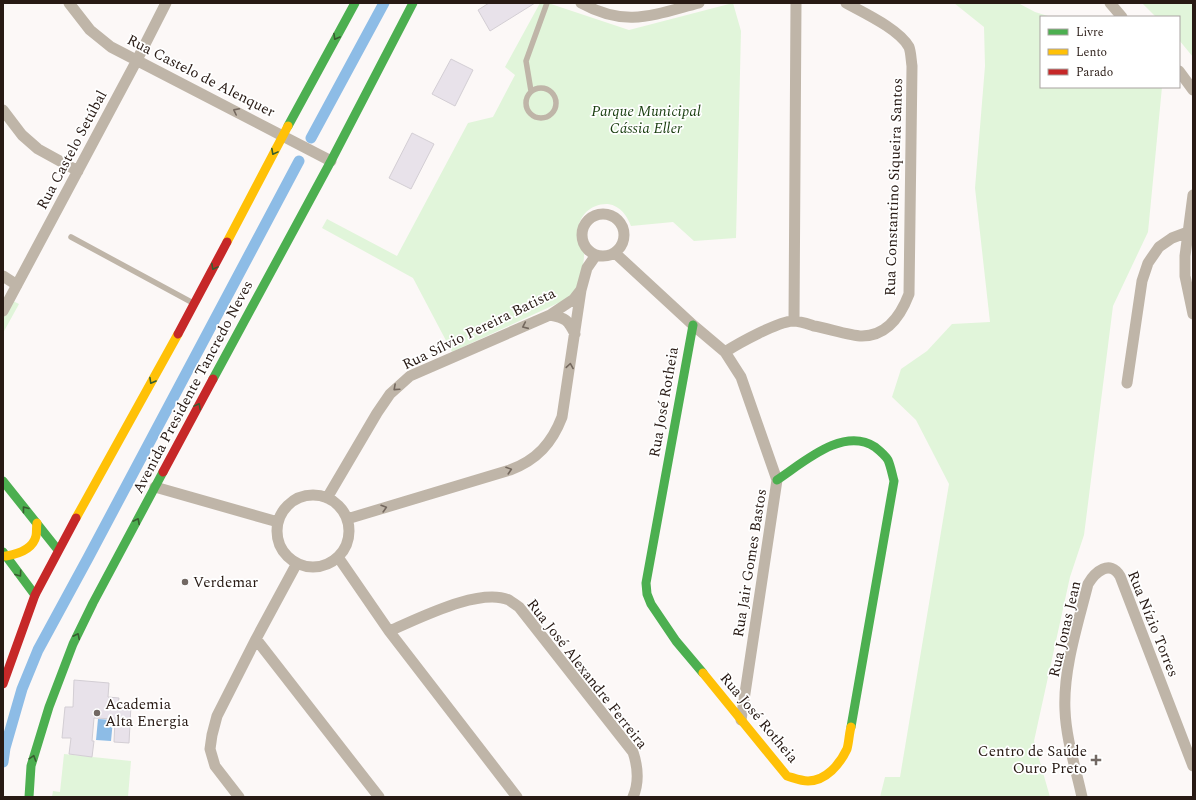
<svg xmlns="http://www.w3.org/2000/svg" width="1196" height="800" font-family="Spectral,serif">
<rect width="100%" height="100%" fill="#fcf8f7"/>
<path fill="#e1f5da" d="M540,3H548L629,30L733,3L741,31L736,238L694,241L673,222L631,226C627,216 621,206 608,204C589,203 574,220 579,239C580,245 585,248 584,256C584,261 581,282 579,286C577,290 572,295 569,298L452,352L413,278L322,228L327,219L397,256L468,123L493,117L515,75L505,67Z
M954,3H1018L1035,12L1051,17H1041V87H1162L1148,232L1113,306L1084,535L1070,577L1034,741L1050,797H880L885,777H900L949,484L916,420L892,397L901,369L927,351L952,324L990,322L975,188L985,66L984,27Z
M1142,3H1193V57L1179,40V17H1156Z
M13,301L19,304L3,333V318Z
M64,754L131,761L128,797H52L53,791L60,792Z"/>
<path fill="#8dbce6" d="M98,719L113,720L111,741L96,740Z"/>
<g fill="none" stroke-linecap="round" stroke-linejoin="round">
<path stroke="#8dbce6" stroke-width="11" d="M311,138L384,3
M3,762L5,748L22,689L38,650L88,558L299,161"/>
</g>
<path fill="#e8e2ea" stroke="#d3ced4" d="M489,3H535L490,31L478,10Z
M451,59L473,70L455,106L432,94Z
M412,133L434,144L411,189L389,178Z
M74,680L109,683L108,697L119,698L118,704L131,705L129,743L114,742L115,719L94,718L92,741H94L92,757L69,754L71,738H62L65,707H73Z"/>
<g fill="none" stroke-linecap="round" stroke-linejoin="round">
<path stroke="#bfb5a8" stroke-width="5.5" d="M526 103a15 15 0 1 1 30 0a15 15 0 1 1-30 0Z
M531,91L526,61L547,3
M71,237L193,303"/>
<path stroke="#bfb5a8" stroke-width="11" d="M69,3L90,30L111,47L331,161
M581,3C626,28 653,15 699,3
M1110,3L1122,17
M1179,71L1193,90
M3,110L22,135L38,149L78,171
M1193,195L1185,256V276L1193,314
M582 235a21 21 0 1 1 42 0a21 21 0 1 1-42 0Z
M615,253L693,325L725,352L741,377L777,480L741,720
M3,276L17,285
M3,311L137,60L166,3
M550,315C566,318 568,320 575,334
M794,321L796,3
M725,352C739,343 777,322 793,321C800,321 808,324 814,326C827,328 850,336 862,336C887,336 901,315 909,294L912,66C911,60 911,52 909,47C899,29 864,13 846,3
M1127,383L1142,281L1148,263L1159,247L1172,238L1188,232
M155,487L278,522
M277 531a36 36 0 1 1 72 0a36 36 0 1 1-72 0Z
M327,498L377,413L390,394L410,376L550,315L574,299L581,290
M347,519L510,470C537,460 552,443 562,417L581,290L587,268L596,255
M338,557L389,631L517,797
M389,631C418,619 479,587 509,600C512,602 516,605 519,607L633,752C638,767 639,783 633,797
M256,639L379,797
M239,797L215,766L210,749L212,735L217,716L256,639L297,563
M1082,797C1076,769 1066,739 1065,710C1063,669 1078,624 1088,584C1095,572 1110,559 1120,576L1193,766"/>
<path stroke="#4caf50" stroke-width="9" d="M288,126L355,3
M693,325L646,583L647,594L651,604L676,641L703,673
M213,379L331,161L413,3
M777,480C803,463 843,426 875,447C880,451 885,455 888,460C891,467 892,474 894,481L851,727
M3,481L58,550
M3,552L35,595
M29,797L31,766L49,707L73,644L93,603L163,472"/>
<path stroke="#ffc107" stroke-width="9" d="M227,242L288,126
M76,518L178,334
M6,556C18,554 33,549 36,536C37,532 36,527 37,523
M703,673L787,776C794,778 801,781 808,781C826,781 840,764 847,749C849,742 849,734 851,727"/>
<path stroke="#c62828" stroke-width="9" d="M178,334L227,242
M163,472L213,379
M3,684L35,595L76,518"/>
</g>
<defs><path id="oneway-chevron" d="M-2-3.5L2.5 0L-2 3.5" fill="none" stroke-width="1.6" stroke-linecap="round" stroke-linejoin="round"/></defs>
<g stroke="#385d2f">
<use href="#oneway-chevron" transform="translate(336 37) rotate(119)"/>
<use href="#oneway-chevron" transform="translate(274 152) rotate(118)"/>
<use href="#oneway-chevron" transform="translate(214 267) rotate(118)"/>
<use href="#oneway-chevron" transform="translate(152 381) rotate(119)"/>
<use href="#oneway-chevron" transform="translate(198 406) rotate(-62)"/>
<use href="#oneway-chevron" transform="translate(25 509) rotate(-128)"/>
<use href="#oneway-chevron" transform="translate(137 521) rotate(-63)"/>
<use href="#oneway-chevron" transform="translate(19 574) rotate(54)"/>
<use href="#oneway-chevron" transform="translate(77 636) rotate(-64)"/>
<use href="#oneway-chevron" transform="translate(33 758) rotate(-73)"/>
</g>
<g stroke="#74685e">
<use href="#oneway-chevron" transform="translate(236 111) rotate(-153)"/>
<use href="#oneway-chevron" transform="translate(525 326) rotate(156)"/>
<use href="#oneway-chevron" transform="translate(570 366) rotate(-81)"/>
<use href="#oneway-chevron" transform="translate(396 388) rotate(138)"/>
<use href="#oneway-chevron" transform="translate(509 470) rotate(-18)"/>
<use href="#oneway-chevron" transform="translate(384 508) rotate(-17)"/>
</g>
<g fill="#726863" stroke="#fff" stroke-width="1.5">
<circle cx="185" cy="582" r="4"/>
<circle cx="97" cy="713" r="4"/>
<path d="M1094 754h4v4h4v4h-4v4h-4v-4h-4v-4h4z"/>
</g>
<g text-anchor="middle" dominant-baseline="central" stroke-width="3.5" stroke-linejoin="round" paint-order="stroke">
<g font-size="15" fill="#281a14" stroke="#fff">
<text transform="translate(201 76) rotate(27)">Rua Castelo de Alenquer</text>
<text transform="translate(72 150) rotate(-62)">Rua Castelo Setúbal</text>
<text transform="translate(894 187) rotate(-88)">Rua Constantino Siqueira Santos</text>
<text transform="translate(479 329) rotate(-26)">Rua Sílvio Pereira Batista</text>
<text transform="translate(193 387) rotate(-62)">Avenida Presidente Tancredo Neves</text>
<text transform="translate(664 402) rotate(-80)">Rua José Rotheia</text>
<text transform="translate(750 563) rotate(-81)">Rua Jair Gomes Bastos</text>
<text transform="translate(1153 624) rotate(68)">Rua Nízio Torres</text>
<text transform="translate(1065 629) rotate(-77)">Rua Jonas Jean</text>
<text transform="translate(587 674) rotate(52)">Rua José Alexandre Ferreira</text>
<text transform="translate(759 718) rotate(50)">Rua José Rotheia</text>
</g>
<g font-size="15" font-style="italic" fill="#193e0f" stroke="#fff">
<text x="646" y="111">Parque Municipal<tspan x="646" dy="17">Cássia Eller</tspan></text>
</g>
<g font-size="15" fill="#281a14" stroke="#fff" text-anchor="start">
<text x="193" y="582">Verdemar</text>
<text x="105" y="704">Academia<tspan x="105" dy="17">Alta Energia</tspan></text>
<text x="1087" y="751" text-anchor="end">Centro de Saúde<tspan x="1087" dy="17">Ouro Preto</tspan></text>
</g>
</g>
<rect width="1196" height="800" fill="none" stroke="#281a14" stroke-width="8"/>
<rect x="1040" y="16" width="140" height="72" fill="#ffffff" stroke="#a9a3a1"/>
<rect x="1048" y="29" width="20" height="6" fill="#4caf50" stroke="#a9a3a1"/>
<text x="1076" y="36" font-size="12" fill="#281a14">Livre</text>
<rect x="1048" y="49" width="20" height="6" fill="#ffc107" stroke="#a9a3a1"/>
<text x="1076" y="56" font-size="12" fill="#281a14">Lento</text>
<rect x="1048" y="69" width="20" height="6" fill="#c62828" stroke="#a9a3a1"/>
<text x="1076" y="76" font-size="12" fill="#281a14">Parado</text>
</svg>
